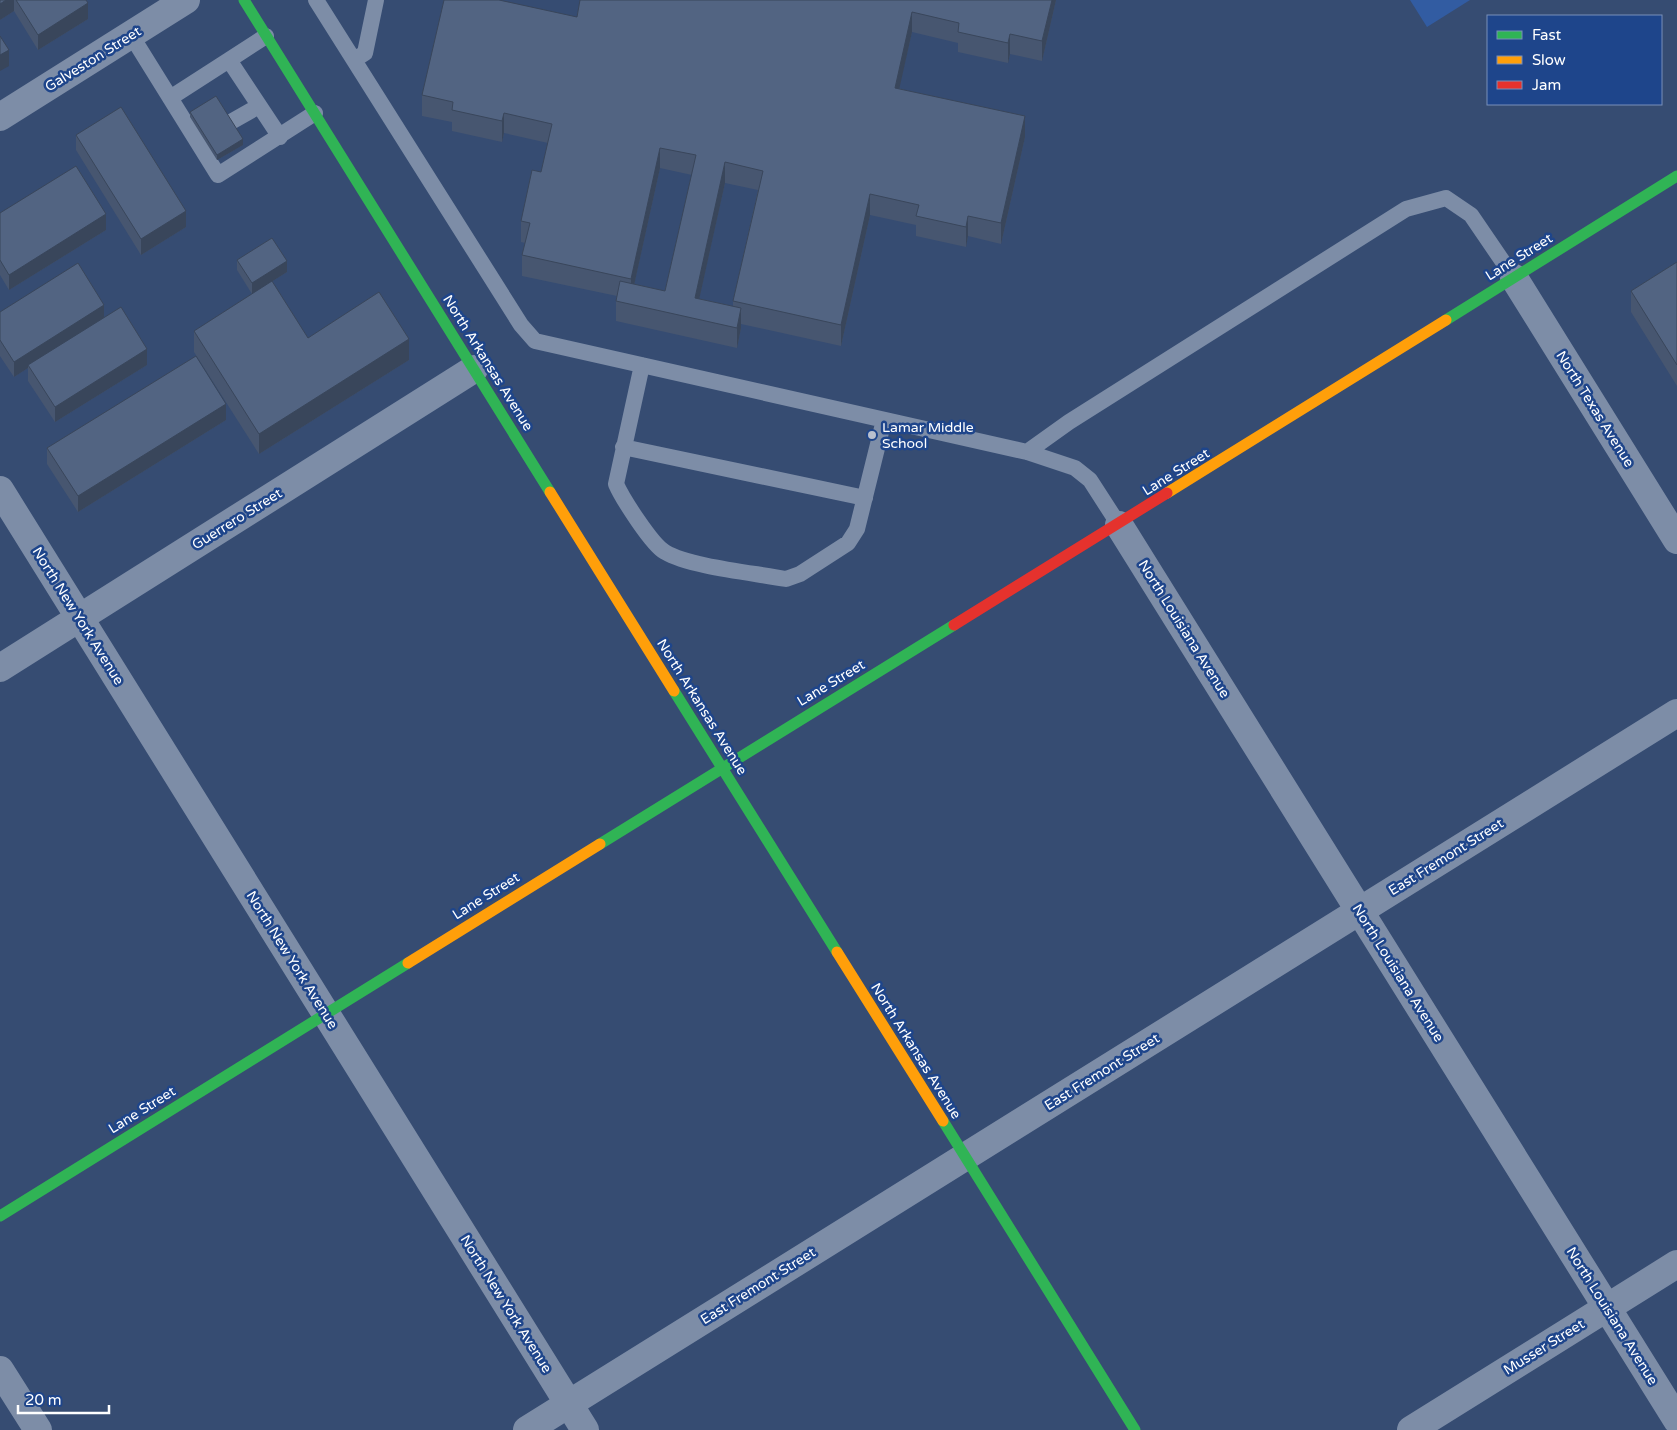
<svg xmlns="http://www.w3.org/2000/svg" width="1677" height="1430" font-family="'Varela Round',sans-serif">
<rect width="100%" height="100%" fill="#364c72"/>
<path fill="#325ca2" d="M1410,0H1470L1427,27Z"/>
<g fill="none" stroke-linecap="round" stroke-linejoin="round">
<path stroke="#7d8da7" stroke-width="16" d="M316,0L521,325L535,341L1027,452L1075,468L1090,480L1119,525
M131,35L218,175L315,113
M229,60L266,36
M354,60L365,53L376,0
M170,98L229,60L280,137
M229,123L259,106
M642,365L616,484C622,498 652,545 665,552C690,567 755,573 786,579L800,574L848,543L857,529L884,420
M623,447L865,498
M1027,452L1069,422L1406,209L1446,198L1471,215L1514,278"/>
<path stroke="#7d8da7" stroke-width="28" d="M0,117L186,0
M1514,278L1677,540
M0,490L585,1430
M1119,525L1677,1420
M0,668L474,369
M0,1370L38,1430
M527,1430L1677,713
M1411,1430L1677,1264"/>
<path stroke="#30b455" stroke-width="11" d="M244,0L550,492
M1446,320L1677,176
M674,691L837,952
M600,844L954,625
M943,1121L1135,1430
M0,1216L408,963"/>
<path stroke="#ff9f0a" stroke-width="11" d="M550,492L674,691
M1167,493L1446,320
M837,952L943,1121
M408,963L600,844"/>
<path stroke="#e5322d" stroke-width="11" d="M954,625L1167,493"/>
</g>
<path fill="#475670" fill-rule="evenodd" d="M0,0H86L88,19L38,50L14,11L0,20Z
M580,0H1056L1042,61L1010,54L1008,63L958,52V43L912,32L899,88L1025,137L1001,244L968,236L966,247L916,236V225L870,215L841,346L741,324V328L737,348L616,321V301L617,296L522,276V255L525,243L521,242V221L541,172L548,143L504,133L502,142L452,131V122L422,116V95L577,17ZM660,168L692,175L665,291L634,285ZM725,183L758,190L733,301V306L699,299Z
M190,112L243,145L217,160L190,117Z
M76,135L186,227L141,255L76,150Z
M0,213L106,230L9,290L0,275Z
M237,260L287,272L252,294L237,270Z
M1677,262V386L1631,312V291Z
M0,312L104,318L147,365L55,422L28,381V368L14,377L0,356Z
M194,331L308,338L409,360L259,454L194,352Z
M226,420L78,512L47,464V448Z"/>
<path fill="#39465b" d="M6,0H14V11L0,20V4Z
M1052,0H1056L1042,61V41Z
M88,3V19L38,50V35Z
M912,12V32L895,108V88Z
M1010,34V54L1008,63V43Z
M9,50V66L0,71V55Z
M504,113V133L502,142V121Z
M1025,116V137L1001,244V223Z
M243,139V145L217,160V155Z
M660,148V168L631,299V279Z
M725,162V183L695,318V298Z
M870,194V215L841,346V325Z
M186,211V227L141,255V239Z
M106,214V230L9,290V275Z
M968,216V236L966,247V227Z
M287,261V272L252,294V283Z
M104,305V321L28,365V368L14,377V362Z
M741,308V328L737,348V328Z
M409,339V360L259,454V434Z
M147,349V365L55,422V407Z
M226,404V420L78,512V496Z"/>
<path fill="#526482" stroke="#39465b" d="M0,0H6L0,4Z
M16,0H86L88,3L38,35Z
M444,0H499L577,17L580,0H1052L1042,41L1010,34L1008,43L958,32L959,23L912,12L895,88L1025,116L1001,223L968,216L966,227L916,216L919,205L870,194L841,325L733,301L763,171L725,162L695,298L741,308L737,328L616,301L620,281L665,291L696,155L660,148L631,279L522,255L530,223L521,221L532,170L541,172L552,124L504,113L502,121L452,110L453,102L422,95Z
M0,36L9,50L0,55Z
M216,96L243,139L217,155L190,112Z
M121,107L186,211L141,239L76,135Z
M76,166L106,214L9,275L0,260V213Z
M272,238L287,261L252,283L237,260Z
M1677,262V365L1631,291Z
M78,263L104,305L14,362L0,340V312Z
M272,281L308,338L379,292L409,339L259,434L194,331Z
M121,307L147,349L55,407L28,365Z
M196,356L226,404L78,496L47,448Z"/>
<circle fill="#b9c0ce" stroke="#1e458b" stroke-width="2" cx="872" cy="435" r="5"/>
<g text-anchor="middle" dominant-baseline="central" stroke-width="5" stroke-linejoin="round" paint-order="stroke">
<g font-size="14" fill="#fff" stroke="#1e458b">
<text transform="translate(93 59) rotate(-32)">Galveston Street</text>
<text transform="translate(1519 257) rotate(-32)">Lane Street</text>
<text transform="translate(488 363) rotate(58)">North Arkansas Avenue</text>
<text transform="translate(1595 409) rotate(58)">North Texas Avenue</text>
<text transform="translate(1176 472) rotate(-32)">Lane Street</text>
<text transform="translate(237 519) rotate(-32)">Guerrero Street</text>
<text transform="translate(78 616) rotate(58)">North New York Avenue</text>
<text transform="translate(1184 629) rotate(58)">North Louisiana Avenue</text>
<text transform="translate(831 683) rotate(-31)">Lane Street</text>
<text transform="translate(702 707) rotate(58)">North Arkansas Avenue</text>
<text transform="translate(1446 857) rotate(-32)">East Fremont Street</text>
<text transform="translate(486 896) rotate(-32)">Lane Street</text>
<text transform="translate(292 960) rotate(58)">North New York Avenue</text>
<text transform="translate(1398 973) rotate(58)">North Louisiana Avenue</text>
<text transform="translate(916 1051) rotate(58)">North Arkansas Avenue</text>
<text transform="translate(1102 1072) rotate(-32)">East Fremont Street</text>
<text transform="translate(142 1110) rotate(-32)">Lane Street</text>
<text transform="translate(758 1286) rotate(-32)">East Fremont Street</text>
<text transform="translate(506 1304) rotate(58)">North New York Avenue</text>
<text transform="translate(1612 1316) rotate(58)">North Louisiana Avenue</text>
<text transform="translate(1544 1347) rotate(-32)">Musser Street</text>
</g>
<g font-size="14" fill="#fff" stroke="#1e458b" text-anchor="start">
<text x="882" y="427">Lamar Middle<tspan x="882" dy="16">School</tspan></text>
</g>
</g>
<rect x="1487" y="15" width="175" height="90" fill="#1e458b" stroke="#788fb9"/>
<rect x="1497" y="31" width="25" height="8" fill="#30b455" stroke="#788fb9"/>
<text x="1532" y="40" font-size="15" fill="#ffffff">Fast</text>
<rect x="1497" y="56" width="25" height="8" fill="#ff9f0a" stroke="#788fb9"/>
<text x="1532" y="65" font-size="15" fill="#ffffff">Slow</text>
<rect x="1497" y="81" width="25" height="8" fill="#e5322d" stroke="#788fb9"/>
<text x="1532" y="90" font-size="15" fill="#ffffff">Jam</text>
<path d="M18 1405v8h91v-8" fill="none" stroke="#ffffff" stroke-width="2.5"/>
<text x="25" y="1405" font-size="15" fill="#ffffff" stroke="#1e458b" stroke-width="4" paint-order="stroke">20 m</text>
</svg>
